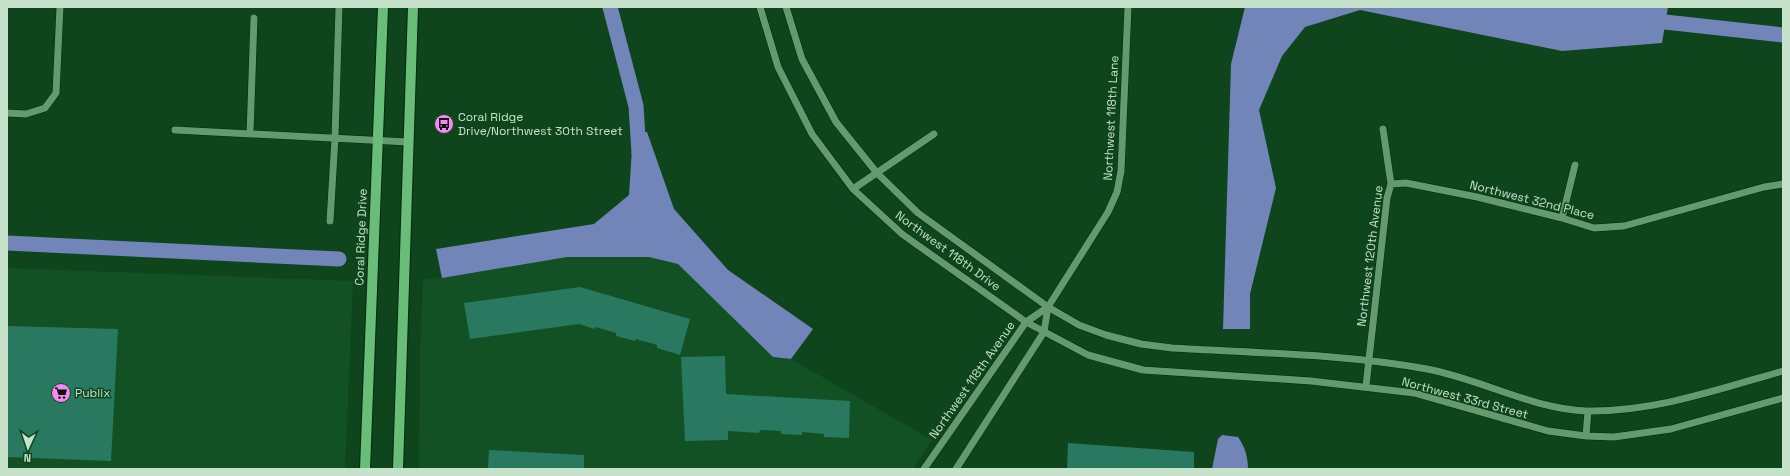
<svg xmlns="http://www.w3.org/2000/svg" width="1790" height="476" font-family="'Space Grotesk',sans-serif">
<rect width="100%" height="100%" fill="#0e451d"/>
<path fill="#115123" d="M567,257H649L679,264L773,357L791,359L932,440L913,469H419L420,350L423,279L442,278Z
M7,268L353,281L345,469H7Z"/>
<path fill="#7285b8" d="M1245,7H1668L1662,43L1562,51L1360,10L1305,27L1282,56L1259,110L1276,188L1250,294V329H1223L1231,64Z
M647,132L674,209L728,270L813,329L791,359L773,357L678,264L649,257H567L442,278L436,249L594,224L629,195L633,133Z
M1222,435L1238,437C1245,447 1248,457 1248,469H1212L1218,439Z"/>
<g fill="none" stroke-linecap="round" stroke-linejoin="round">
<path stroke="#7285b8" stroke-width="15" d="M610,7L636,106L639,153
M1665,22L1783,35
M7,243L339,259"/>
</g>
<path fill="#28795f" d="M580,287L690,319L680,355L657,348V345L636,339L635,341L616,336V333L596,327L595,329L579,324L470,339L464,303Z
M7,326L118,329L111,461L7,457Z
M725,356L726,394L850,401L849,438L824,437V434L802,432V435L781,434V431L760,430L759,433L728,431V440L685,441L681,357Z
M1068,443L1194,452V469H1067Z
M489,450L584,455V469H488Z"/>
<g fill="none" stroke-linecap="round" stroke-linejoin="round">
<defs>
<path id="minor" d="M760,7L778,67L812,134L853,189L902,234L1026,322L1088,355L1143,370L1311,381L1414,393L1548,431L1586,436L1614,437L1671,429L1783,398
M786,7L802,59L836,122L877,173L918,213L1048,307L1079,325L1106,335L1141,344L1172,348C1257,353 1343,354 1427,369C1481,379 1532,409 1587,411C1655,412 1719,389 1783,371
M7,113L26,114L45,108L56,93L60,7
M175,130L408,142
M250,134L254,18
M1391,184L1406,183L1477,197L1562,218L1594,228L1624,226L1764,187L1783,184
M853,189L934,134
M1562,218L1575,165
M330,221L335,138L339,7
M1366,386L1387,198L1391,184L1383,129
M1586,436L1588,411
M924,469L1026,322L1048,307
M956,469L1044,332L1048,307L1108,212L1117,192L1121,171L1128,7"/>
<path id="major" d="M365,469L383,7
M398,469L413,7"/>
</defs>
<use href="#minor" stroke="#00290b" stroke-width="8"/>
<use href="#major" stroke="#00290b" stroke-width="12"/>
<use href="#minor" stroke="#649a6d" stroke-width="7"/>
<use href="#major" stroke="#68bd78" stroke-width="10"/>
</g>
<defs>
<symbol id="bus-disc" viewBox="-11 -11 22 22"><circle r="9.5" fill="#f489f0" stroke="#0e451d"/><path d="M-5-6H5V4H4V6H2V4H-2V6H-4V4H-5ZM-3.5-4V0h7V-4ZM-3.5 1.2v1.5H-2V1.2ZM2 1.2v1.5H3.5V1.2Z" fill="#111"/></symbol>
<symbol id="supermarket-disc" viewBox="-11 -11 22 22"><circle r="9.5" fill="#f489f0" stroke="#0e451d"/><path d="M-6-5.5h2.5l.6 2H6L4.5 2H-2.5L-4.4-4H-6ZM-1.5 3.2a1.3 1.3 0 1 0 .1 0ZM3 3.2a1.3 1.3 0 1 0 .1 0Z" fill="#111"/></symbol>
</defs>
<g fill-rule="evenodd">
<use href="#bus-disc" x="433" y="113" width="22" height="22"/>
<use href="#supermarket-disc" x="50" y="382" width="22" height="22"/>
</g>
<g text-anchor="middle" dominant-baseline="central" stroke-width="3" stroke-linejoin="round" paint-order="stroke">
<g font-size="12" fill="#c7e2ca" stroke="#0e451d" text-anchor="start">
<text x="458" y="117">Coral Ridge<tspan x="458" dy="14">Drive/Northwest 30th Street</tspan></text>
<text x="75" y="393">Publix</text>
</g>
<g font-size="12" fill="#c7e2ca" stroke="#0e451d">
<text transform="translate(1111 118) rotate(-87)">Northwest 118th Lane</text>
<text transform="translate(1532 200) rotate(14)">Northwest 32nd Place</text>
<text transform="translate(361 237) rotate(-88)">Coral Ridge Drive</text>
<text transform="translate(948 251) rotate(36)">Northwest 118th Drive</text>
<text transform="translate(1370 256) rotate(-83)">Northwest 120th Avenue</text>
<text transform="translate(972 380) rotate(-55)">Northwest 118th Avenue</text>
<text transform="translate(1465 398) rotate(15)">Northwest 33rd Street</text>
</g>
</g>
<rect width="1790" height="476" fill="none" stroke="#c7e2ca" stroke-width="16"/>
<g transform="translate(28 448) rotate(183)" stroke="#0e451d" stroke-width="3" paint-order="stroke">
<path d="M0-3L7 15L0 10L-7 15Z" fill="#c7e2ca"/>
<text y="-6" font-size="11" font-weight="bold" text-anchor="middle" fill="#c7e2ca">N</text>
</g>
</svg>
